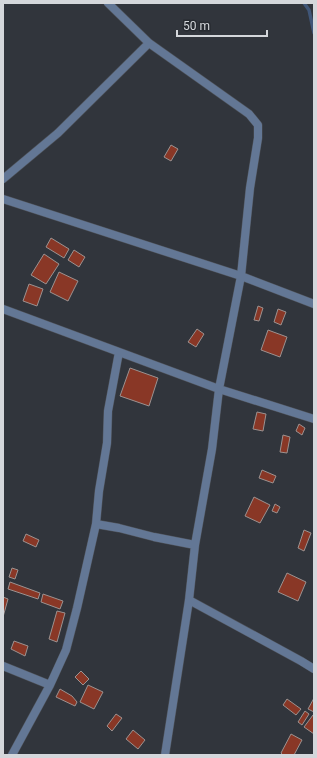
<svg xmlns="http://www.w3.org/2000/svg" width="317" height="758" font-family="Roboto,sans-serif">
<rect width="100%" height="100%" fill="#31353c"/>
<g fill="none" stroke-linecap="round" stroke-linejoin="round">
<path stroke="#405678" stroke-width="3.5" d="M304,3L309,10L314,33"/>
</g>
<path fill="#893726" stroke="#9c9290" d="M171,145L178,149L171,161L164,157Z
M51,238L69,249L64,258L46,247Z
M74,250L85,257L79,267L68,260Z
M44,254L59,264L46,284L31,275Z
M59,272L78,281L68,301L50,292Z
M29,284L43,289L37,306L23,301Z
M258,306L263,308L259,321L254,320Z
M278,309L286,312L281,325L274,322Z
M197,329L204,334L196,347L188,342Z
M268,330L287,337L280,357L261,350Z
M130,368L158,378L149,406L120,396Z
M257,412L266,414L263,431L253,429Z
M299,424L305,428L302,435L296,431Z
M283,435L290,437L287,453L280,452Z
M262,470L276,476L273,483L259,478Z
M254,497L270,505L260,523L245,516Z
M275,504L280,507L277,513L272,511Z
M304,530L311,533L304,551L298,548Z
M26,534L39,540L36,547L23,541Z
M12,568L18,570L15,579L9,577Z
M287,573L306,582L298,601L278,592Z
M10,582L40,593L38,599L8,589Z
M43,594L63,601L60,609L41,602Z
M3,597L8,599L3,617Z
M57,611L65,613L57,642L49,639Z
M14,641L28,646L25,656L11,649Z
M81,671L89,679L83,685L75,677Z
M88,685L103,692L94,709L80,702Z
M60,689L72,696L77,702L75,706L56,697Z
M314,698V712L308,709Z
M287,699L301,709L296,715L283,705Z
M305,711L309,714L302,725L298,722Z
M116,714L122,718L112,731L107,726Z
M313,715L314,716V734L304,727Z
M133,730L145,740L138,749L126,739Z
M291,734L302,740L294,755H283L281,753Z"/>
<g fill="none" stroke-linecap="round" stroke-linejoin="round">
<defs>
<path id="minor" d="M108,3L149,43L249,114L258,125V138L250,188L241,276L219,389L212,449L195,545L189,600L165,755
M3,179L58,133L149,43
M3,199L241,276L314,304
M3,309L219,389L314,419
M96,524L119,528L154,537L195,545
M189,600L301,661L314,669
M3,666L50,685
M12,755L50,685L66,650L77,608L96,524L99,491L107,443L108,411L119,352"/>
</defs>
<use href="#minor" stroke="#4e5259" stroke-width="9"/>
<use href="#minor" stroke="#637795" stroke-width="8"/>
</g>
<rect width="317" height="758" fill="none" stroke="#d4d7db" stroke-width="8"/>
<path d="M177 30v6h90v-6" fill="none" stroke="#d4d7db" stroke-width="2"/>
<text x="183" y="30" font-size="12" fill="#d4d7db" stroke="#272b31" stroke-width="3" paint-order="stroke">50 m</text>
</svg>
